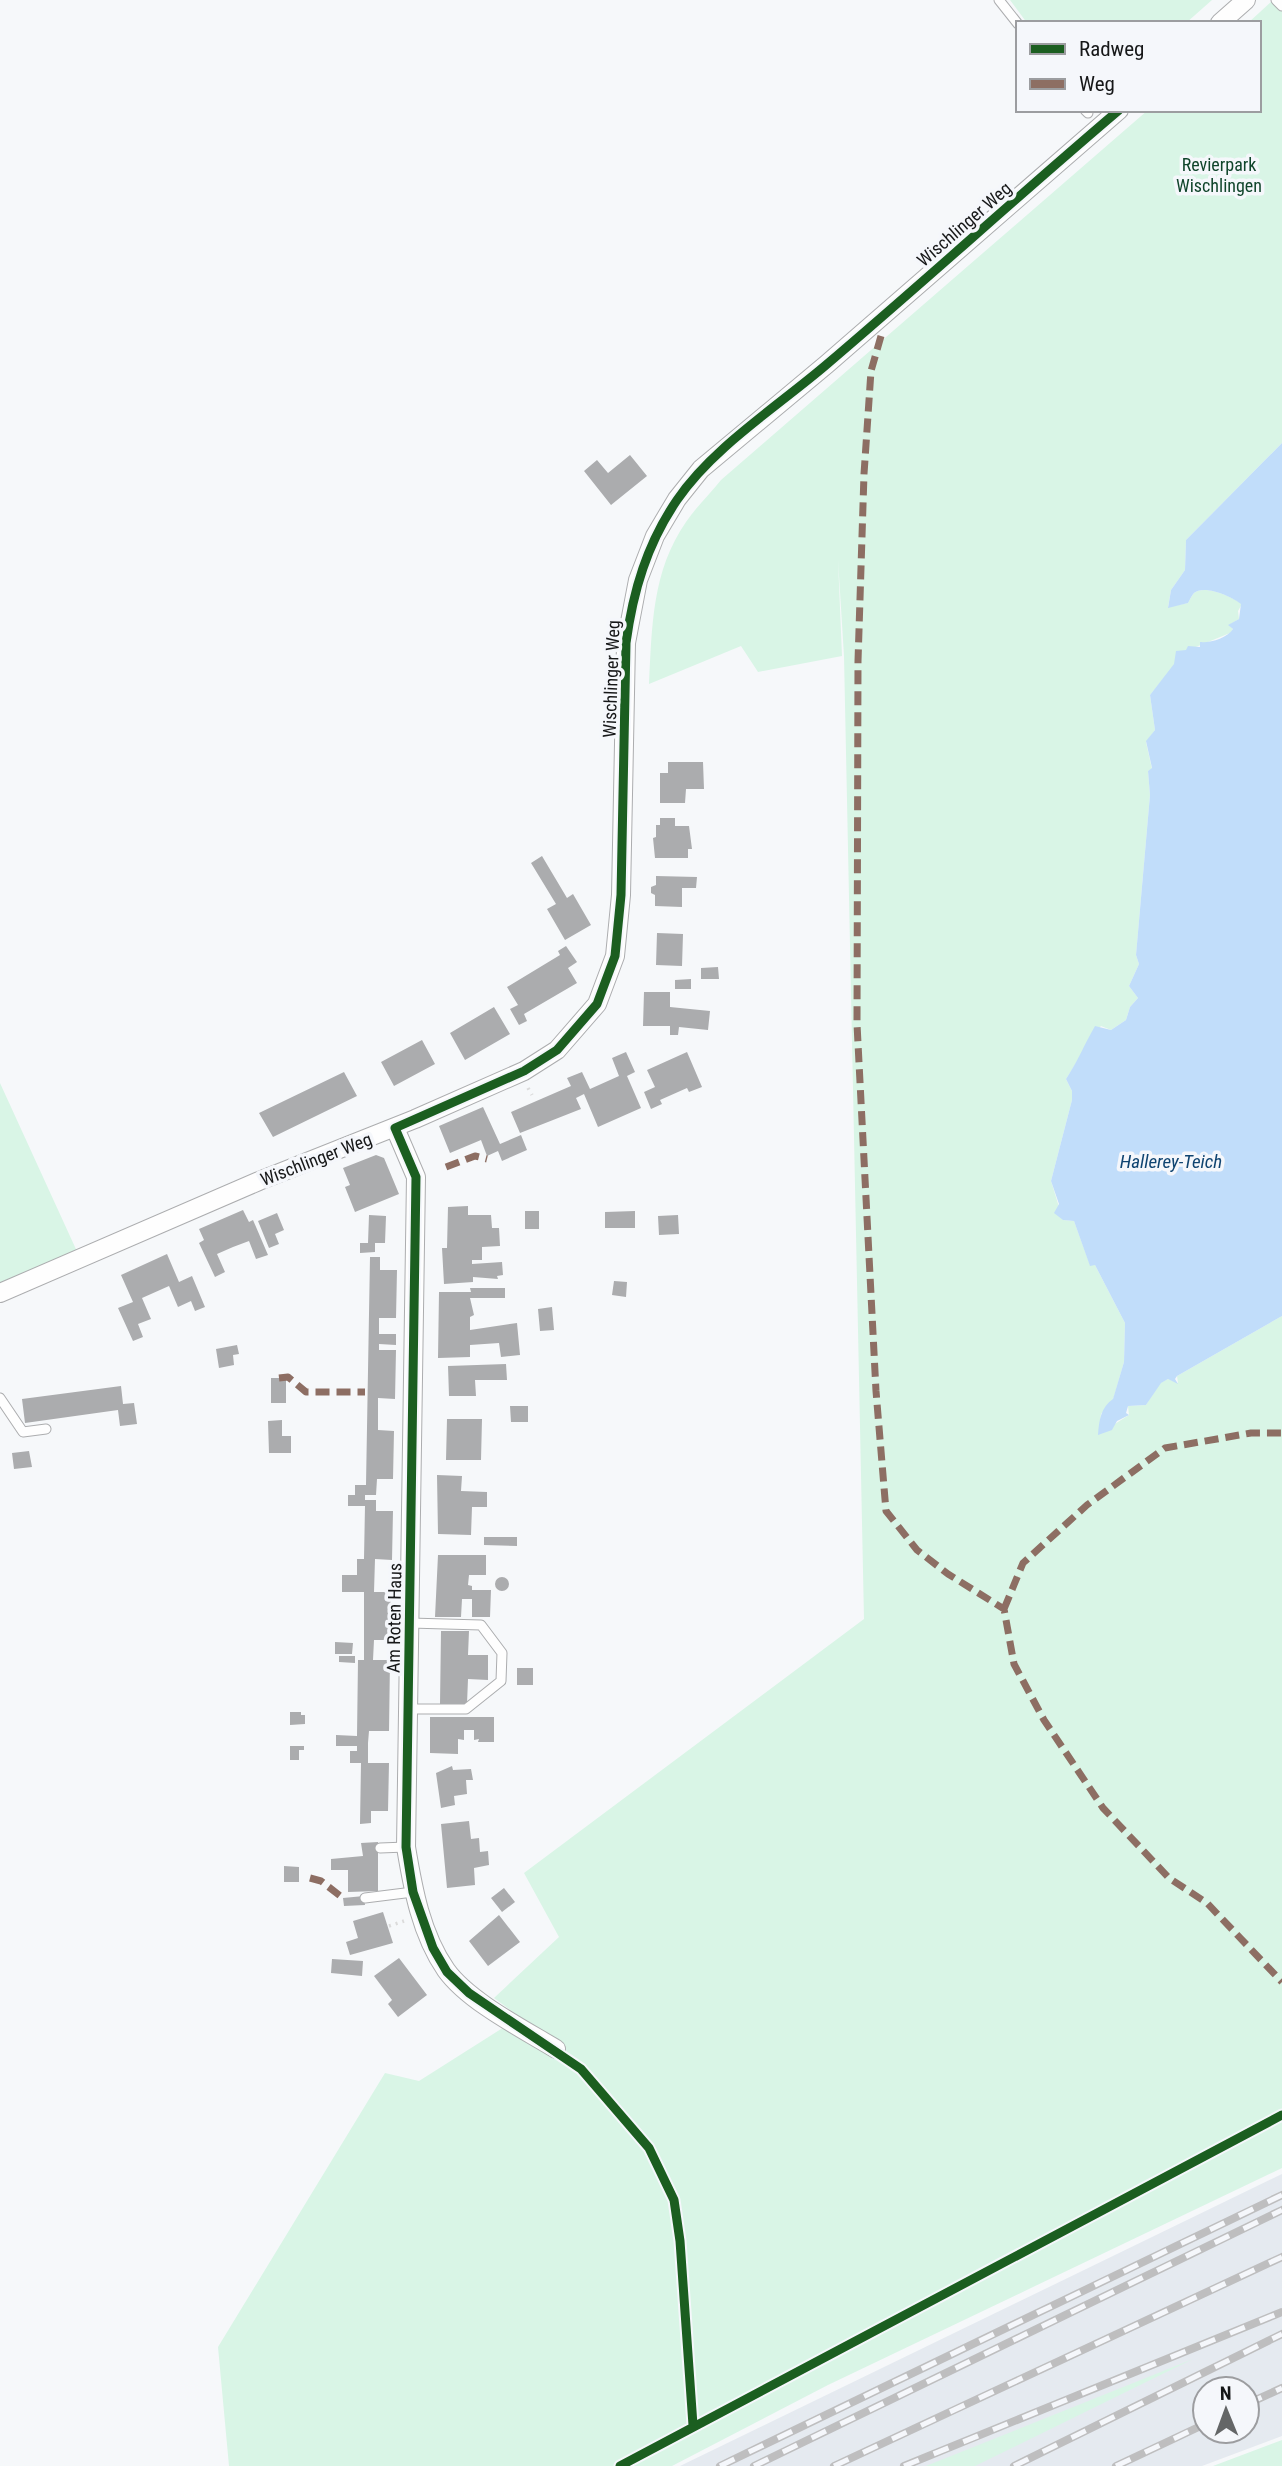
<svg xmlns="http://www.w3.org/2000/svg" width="1282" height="2466" font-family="'Roboto Condensed',sans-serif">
<rect width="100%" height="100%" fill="#f6f8fa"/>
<path fill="#e5eaf0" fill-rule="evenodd" d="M1282,2174V2436L1202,2466H680ZM1205,2389H1247V2431H1205Z"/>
<path fill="#d9f5e6" d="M1010,0H1212L1186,23H1027Z
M1273,0H1282V443L1186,540L1185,570L1171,590L1168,607L1188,603C1190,600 1191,596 1194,593C1204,584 1233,597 1242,604L1238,611L1239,619L1229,625L1233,629L1230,633L1186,651L1150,695L1155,730L1146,742L1152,769L1148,771L1150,795L1136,955L1139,964L1129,986L1138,998L1130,1007L1126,1020L1111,1030L1101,1026C1086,1042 1079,1060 1066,1079L1072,1091V1100L1051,1181L1063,1220L1074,1221L1090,1265H1095L1125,1323L1124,1362L1113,1400L1101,1414L1099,1434L1129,1415L1128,1406L1146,1405L1160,1383L1168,1379L1178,1383L1177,1376L1282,1316V2168L828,2385L672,2466H229L218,2347L385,2073L419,2081L520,2017L494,1998L559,1937L524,1873L864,1619L844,656L838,560L842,656L758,672L741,646L649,684C652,626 652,571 686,522C696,507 710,494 721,480L1148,110H1259V23H1248Z
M0,1083L80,1258L0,1293Z
M1193,2359L975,2466H926Z
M1282,2440V2466H1213Z"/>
<path fill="#c1ddfa" d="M1282,443V1316L1177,1376L1175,1379L1178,1384L1168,1379L1161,1383L1146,1405L1128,1406L1126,1413L1129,1415L1117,1421L1112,1430L1098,1435C1099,1420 1101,1407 1113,1399L1124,1362L1125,1323L1095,1265L1090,1266L1074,1221L1063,1220L1054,1213L1059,1204L1051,1181L1072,1100V1091L1066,1079C1079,1059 1084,1045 1095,1026L1111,1030L1126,1020L1130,1007L1138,998L1129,986L1139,964L1136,955L1150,795L1148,771L1152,768L1146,741L1155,730L1150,695L1174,664L1176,651L1186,650L1188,646L1200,647V642C1211,643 1227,638 1233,629L1228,625L1239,619L1241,604C1233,597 1204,584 1194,593C1191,596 1190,600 1188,603L1168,608L1171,590L1185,570L1186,540Z"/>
<path fill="#abacae" d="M630,455L647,476L611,505L584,471L597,460L608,473Z
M668,762H703L704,789H686L685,803H660V773H668Z
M660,818H675V826H689L692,849H688V858H655L653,838L656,837V825H660Z
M542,856L567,898L573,894L591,925L565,940L547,909L556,904L531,863Z
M656,876L697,877L696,888H682V907L655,906V895L651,893V887L656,885Z
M657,933L683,934L682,966L656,965Z
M566,946L577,962L568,968L577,983L524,1014L527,1021L519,1025L510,1009L518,1005L507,987L560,955L558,951Z
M718,967L719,979H701V968Z
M691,979V989H675V980Z
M644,992H670V1007L710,1011L708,1030L679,1027L678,1035H670V1026H643Z
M494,1007L510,1034L465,1060L450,1033Z
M422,1040L435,1064L394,1086L381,1062Z
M626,1052L635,1072L627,1076L641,1108L598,1127L584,1094L576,1098L581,1109L520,1133L511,1112L571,1086L567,1078L582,1072L590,1089L619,1076L612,1058Z
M687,1052L702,1087L689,1092L687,1088L660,1100L662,1104L651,1109L644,1092L655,1087L647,1070Z
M344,1072L357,1096L273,1137L259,1113Z
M483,1107L500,1144L521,1135L527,1150L502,1161L498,1151L487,1156L481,1140L450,1153L439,1126Z
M376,1155L384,1158L399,1194L355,1212L345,1187L350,1185L343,1168Z
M468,1206V1215H491L492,1228H499L500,1246L482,1247V1260H472V1264L502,1262L503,1275L497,1276L498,1279L473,1277V1282L444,1284L442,1248H447L448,1207Z
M243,1210L249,1222L253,1220L268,1255L256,1259L249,1241L233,1247L217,1254L225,1272L215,1277L199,1243L204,1240L199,1229Z
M525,1211H539V1229H525Z
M635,1211V1228H605V1212Z
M277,1213L284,1230L275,1234L279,1244L269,1248L258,1221Z
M369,1215L386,1216L385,1243H375V1252L360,1253V1243H368Z
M678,1215L679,1234L659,1235L658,1216Z
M167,1254L179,1282L192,1276L205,1307L195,1311L191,1301L178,1307L169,1286L142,1298L151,1319L138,1324L143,1337L133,1341L118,1308L133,1302L121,1275Z
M370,1257H380V1270H397L396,1318H379V1334H396V1345L379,1344V1350H396L395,1399L378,1398V1430L394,1431L393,1479H377L376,1495H365V1500H376V1511H393L392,1560L375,1559L374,1592H391V1640H374L373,1660H390L389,1731H369L368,1743V1763H389L388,1811H371V1823L360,1824L361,1763H350V1751H357V1746H336V1735L357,1736L358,1660H364V1592H342V1575H357V1559H364L365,1506H348V1495H355V1485H366Z
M614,1281L627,1282L626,1297L612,1295Z
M470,1288H505V1298H470L474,1315L470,1317V1330L517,1323L520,1355L501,1357L499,1343L470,1345V1357L438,1358L439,1292H471Z
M552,1307L554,1330L540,1331L538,1309Z
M237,1345L239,1354L233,1355L234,1365L219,1368L216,1349Z
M506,1364L507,1380H475L476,1396H449L448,1366Z
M271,1378H286V1403H271Z
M121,1386L123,1404L134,1403L137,1424L120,1426L118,1410L25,1423L22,1399Z
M510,1406H528V1422H511Z
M447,1419H482L481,1460H446Z
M282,1420V1436H291V1453H269L268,1421Z
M29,1451L32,1467L14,1469L12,1453Z
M437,1475L462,1476L461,1491L487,1492V1507H472L471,1535L438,1534Z
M484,1537H517V1546L484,1545Z
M438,1555H486V1575H469L468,1585L472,1586V1590H491L490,1617H472V1599H462L461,1617H435Z
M495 1584a7 7 0 1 1 14 0a7 7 0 1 1-14 0Z
M441,1631H469L468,1655H488V1680L468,1679L467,1704H440Z
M335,1642L353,1643L352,1654H335Z
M339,1656H355V1663L339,1662Z
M517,1668H533V1685H517Z
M290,1712H301V1715H305V1724L290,1725Z
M430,1717H494V1742H478L479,1739L474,1740V1730H464V1740L458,1739V1754L430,1753Z
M290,1746H304V1750H299V1760H290Z
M452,1766L453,1770L471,1769L473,1780H466L467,1794L454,1796L455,1805L441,1808L436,1773Z
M469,1821L471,1839L479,1838L480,1852L488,1851L489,1865L474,1868L475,1885L447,1888L441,1824Z
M378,1842V1891L348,1892V1870H331V1859L363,1856L361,1843Z
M284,1866L299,1867V1882H284Z
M504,1888L515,1902L502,1912L491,1898Z
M364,1896L365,1905L344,1906L343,1898Z
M383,1912L393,1943L350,1955L346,1942L358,1938L353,1921Z
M499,1915L520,1942L488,1966L469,1941Z
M399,1958L427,1995L398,2017L388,2004L392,2000L374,1976Z
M332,1959L363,1961L362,1976L331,1973Z"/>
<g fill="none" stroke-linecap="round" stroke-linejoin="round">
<defs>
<path id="lane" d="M999,0L1018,24
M1276,0L1282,6
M1085,110L1088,113
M0,1398L23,1432L46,1429
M408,1709H466L501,1681L502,1653L481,1625L410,1623
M380,1848L406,1847
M365,1898L413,1892"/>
<path id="street" d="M1220,23L1246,0
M395,1128L416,1177L406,1847C413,1889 421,1934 446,1970C468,2001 523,2029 556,2049
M0,1293L259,1181L415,1119L524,1071L557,1050L597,1004L615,956L621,895L626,643L638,580L655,536L677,499L701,469L827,364L1119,110"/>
</defs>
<use href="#lane" stroke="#acadaf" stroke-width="11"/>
<use href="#street" stroke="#acadaf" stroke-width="20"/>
<path stroke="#dbdbdb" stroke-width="3.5" stroke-dasharray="2 5" stroke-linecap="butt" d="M528,1088L532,1095
M389,1926L404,1921"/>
<use href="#lane" stroke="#fefefe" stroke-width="9"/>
<use href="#street" stroke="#fefefe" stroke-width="18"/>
<defs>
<path id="rail" d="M1247,2404L1282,2388
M720,2466L1282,2195
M754,2466L1282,2210
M834,2466L1282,2257
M904,2466L1282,2312
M1014,2466L1282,2334
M1116,2466L1205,2424"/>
</defs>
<use href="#rail" stroke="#bebebf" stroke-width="8"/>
<use href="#rail" stroke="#f5f7fb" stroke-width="5" stroke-dasharray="16" stroke-linecap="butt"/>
<path stroke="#8d6e63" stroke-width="7" stroke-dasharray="14 7" stroke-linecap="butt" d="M881,336L871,371L864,474L858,661L857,1024L876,1391L886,1511L917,1550L948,1574L1004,1609L1014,1664L1044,1720L1103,1808L1169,1878L1207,1903L1282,1982
M446,1167L475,1156L487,1159
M279,1378L288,1377L306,1392H365
M1004,1609L1023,1563L1087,1505L1165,1448L1251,1433H1282
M310,1878L321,1881L343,1898"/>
<defs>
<path id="cycleway" d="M693,2425L680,2241L674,2200L649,2148L581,2069L469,1993L447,1972L433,1948L413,1892L406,1847L416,1177L395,1128L524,1071L557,1050L597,1004L615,956L621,895L626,643C633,591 647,544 677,500C712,448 778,406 826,365C925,281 1020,194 1119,110
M620,2466L1282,2115"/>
</defs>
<use href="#cycleway" stroke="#f5f7fb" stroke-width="13"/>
<use href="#cycleway" stroke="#1b5e20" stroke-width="9"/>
</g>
<g text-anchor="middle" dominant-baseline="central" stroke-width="7" stroke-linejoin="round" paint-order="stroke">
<g font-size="18" fill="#10452b" stroke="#f5f7fb">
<text x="1219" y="164">Revierpark<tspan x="1219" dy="21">Wischlingen</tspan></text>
</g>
<g font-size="18" fill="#161718" stroke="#f5f7fb">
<text transform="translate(964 224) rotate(-41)">Wischlinger Weg</text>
<text transform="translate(611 679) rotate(-88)">Wischlinger Weg</text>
<text transform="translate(316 1159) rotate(-21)">Wischlinger Weg</text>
<text transform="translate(394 1618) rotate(-89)">Am Roten Haus</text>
</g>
<g font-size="19" font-style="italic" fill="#0f4471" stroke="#f5f7fb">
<text x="1171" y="1161">Hallerey-Teich</text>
</g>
</g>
<rect x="1016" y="21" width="245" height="91" fill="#f5f7fb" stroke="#9c9da0" stroke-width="2"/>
<rect x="1030" y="44" width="35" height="10" fill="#1b5e20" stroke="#9c9da0" stroke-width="2"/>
<text x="1079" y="56" font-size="21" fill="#161718">Radweg</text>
<rect x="1030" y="79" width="35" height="10" fill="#8d6e63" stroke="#9c9da0" stroke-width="2"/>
<text x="1079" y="91" font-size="21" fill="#161718">Weg</text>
<g transform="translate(1226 2410) rotate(359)"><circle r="33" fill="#f5f7fb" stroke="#9c9da0" stroke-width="2"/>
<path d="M0-5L12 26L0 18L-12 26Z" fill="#646667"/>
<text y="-10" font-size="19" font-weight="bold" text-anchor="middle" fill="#161718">N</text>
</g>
</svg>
